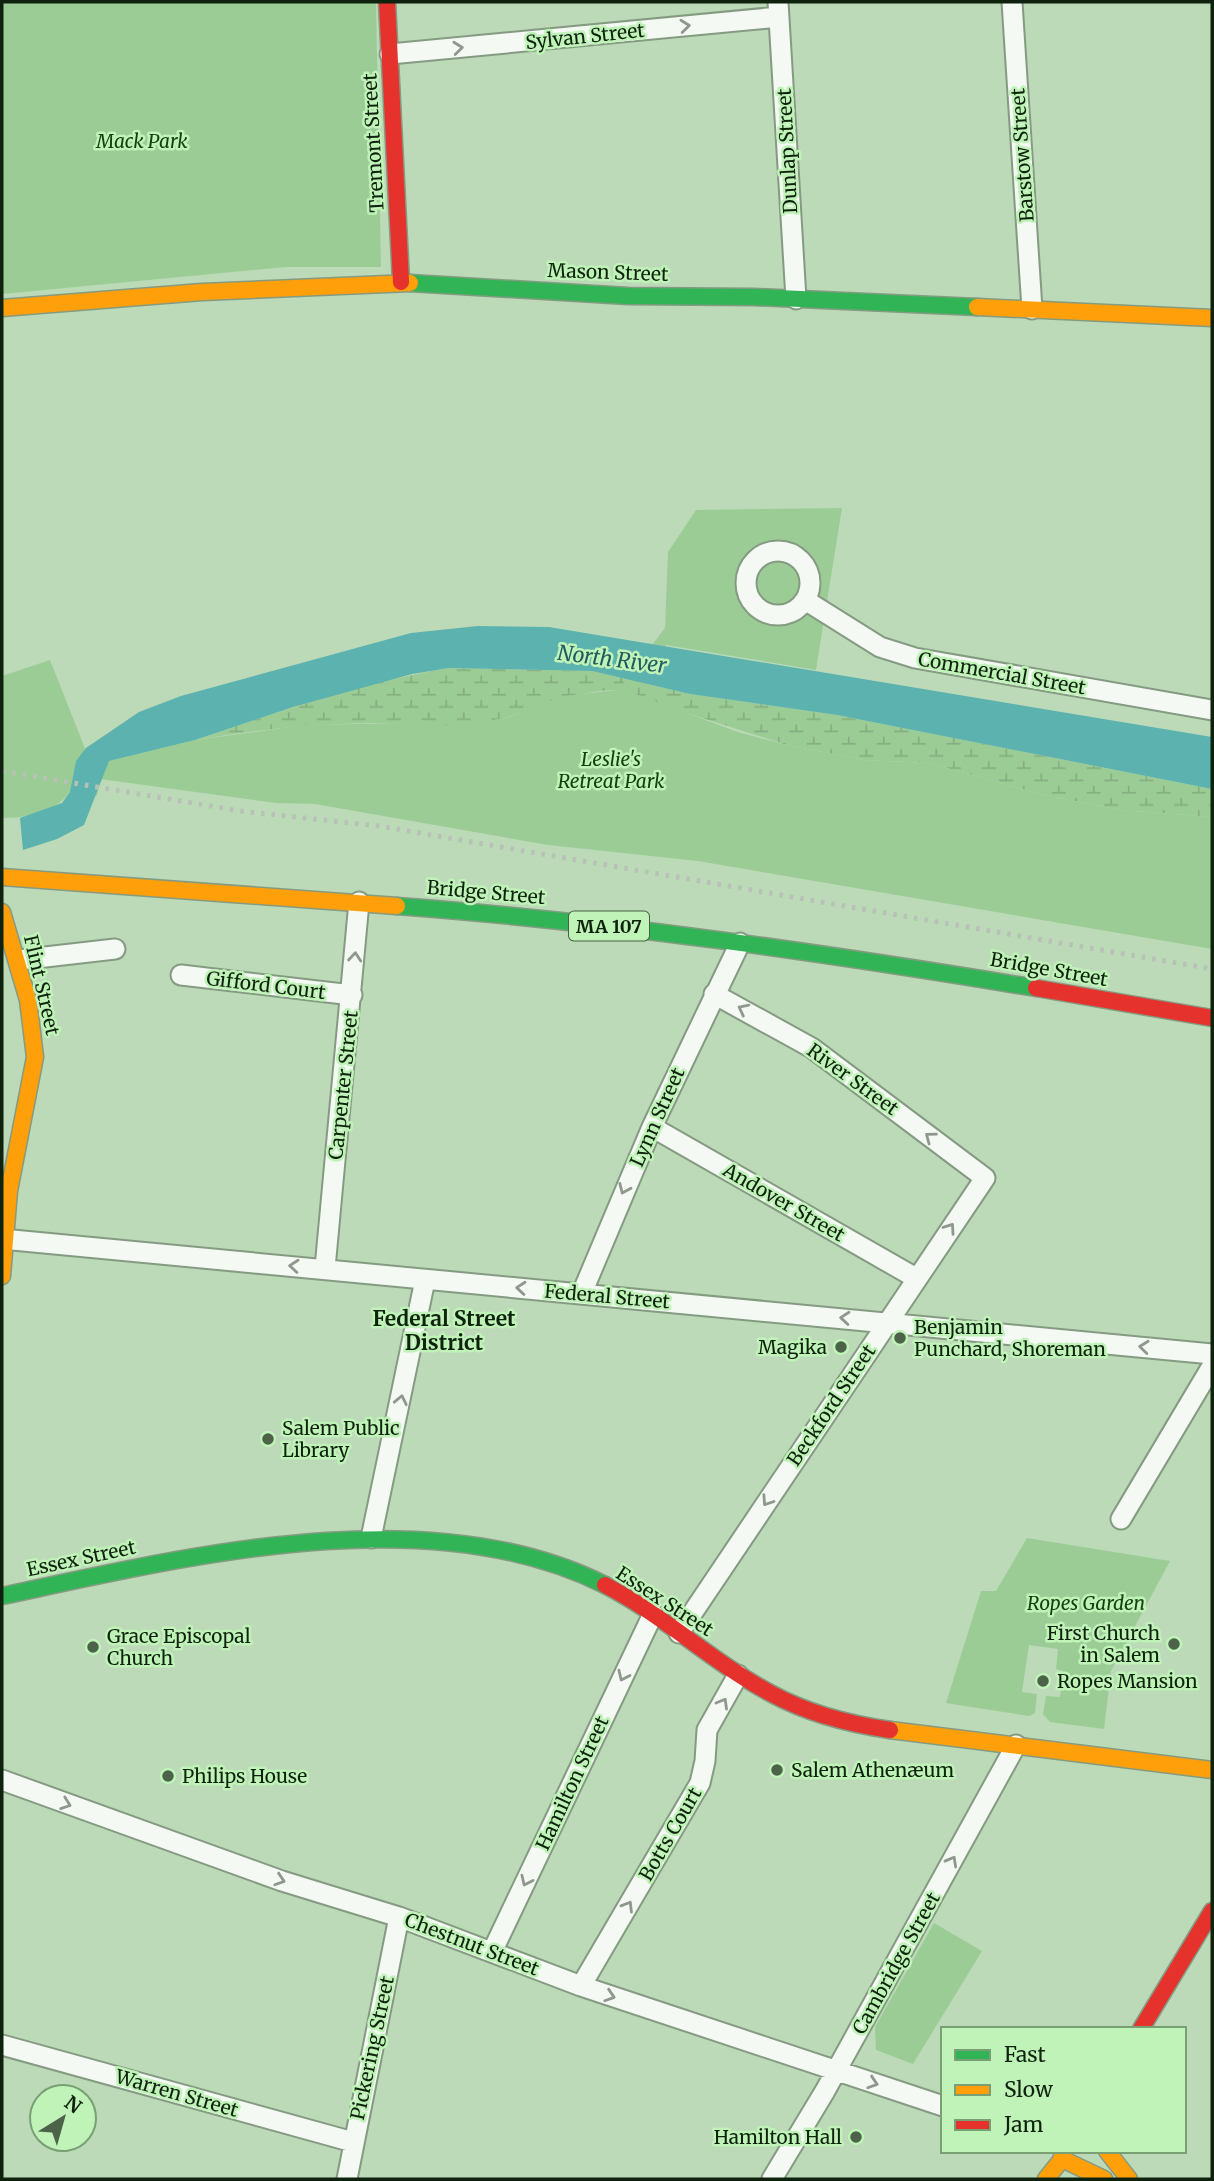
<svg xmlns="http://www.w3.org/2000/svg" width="1214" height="2181" font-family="Merriweather,serif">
<defs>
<pattern id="wetland-marsh" width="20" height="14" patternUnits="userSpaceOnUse" patternTransform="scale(1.75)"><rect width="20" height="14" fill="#9ccc96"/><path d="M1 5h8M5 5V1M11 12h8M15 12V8" fill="none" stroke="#85af80"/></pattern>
</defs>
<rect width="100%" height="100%" fill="#bcd9b8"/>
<path fill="url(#wetland-marsh)" d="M449,668L592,671L690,694L837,715L1212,789V817L1121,810L1048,796L929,763L864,760L787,745L614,690C561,692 513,723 459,726C429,728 399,722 369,723C310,724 253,730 195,740C278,712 362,682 449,668Z"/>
<path fill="#9ccc96" d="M2,2H376L381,267H286L2,294Z
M842,508L816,670L666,645L630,692L738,732L787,745L864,760L929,763L1048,796L1121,810L1212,817V949L698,861L548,845L315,804L277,803L100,779L97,796L70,792C54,813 27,818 2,818V676L50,660L88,756L109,761L195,740L305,725L400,723L460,726L509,717L564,696L618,690L665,628L668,552L696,510Z
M1027,1538L1170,1561L1111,1671L1104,1729L1050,1722L1043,1714L1046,1696L1060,1697L1063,1671L1056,1669L1058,1649L1029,1645L1022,1692L1037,1694L1035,1713L1029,1716L946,1703L981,1591H996Z
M934,1923L982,1951L913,2064L876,2050L875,2027Z"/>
<path fill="#5cb2ae" d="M478,626L549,627L1212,737V789L837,715L690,694L592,671L449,668L412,674L293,707L195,740L109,761L84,825L57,839L23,850L20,818L62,803L70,792L76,761L86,748L139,712L181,696L411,633Z"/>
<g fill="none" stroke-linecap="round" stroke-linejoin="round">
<defs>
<path id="street" d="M778,2L796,299
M1012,2L1032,309
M390,54L779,17
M746 583a32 32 0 1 1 64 0a32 32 0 1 1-64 0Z
M805,600L880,647L915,658L1212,710
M19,960L115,949
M181,975L352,995
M652,1127L916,1278
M2,1239L1212,1354
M325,1268L359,902
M582,1293L652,1127L740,943
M1121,1519L1212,1366
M371,1538L425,1280
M679,1633L985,1178L812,1048L714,994
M2,1780L282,1881L399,1917L581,1986L943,2106
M492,1952L653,1614
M581,1986L700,1783L705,1761L707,1730L738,1675
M2,2045L353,2142
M347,2179L399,1917
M772,2179L825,2091L1016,1745"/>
<path id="fast" d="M410,283L628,296L754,297L977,307
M397,906C611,922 824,953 1036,988
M2,1596C186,1557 428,1496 605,1585"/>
<path id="slow" d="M977,307L1212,318
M2,308L202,292L410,283
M2,877L397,906
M2,912L28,1000L35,1057L9,1191L2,1276
M890,1730L1212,1770
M1062,2151V2159L1104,2179
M1107,2151L1129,2179
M1046,2179L1062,2159"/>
<path id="jam" d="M387,2L401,282
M1036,988L1212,1018
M605,1585C665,1616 713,1663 772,1694C809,1714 849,1724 890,1730
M1141,2029L1212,1911"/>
</defs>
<use href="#street" stroke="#849b82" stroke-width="23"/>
<use href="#fast" stroke="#849b82" stroke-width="19"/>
<use href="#slow" stroke="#849b82" stroke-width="19"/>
<use href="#jam" stroke="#849b82" stroke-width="19"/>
<use href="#street" stroke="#f5f9f4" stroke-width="19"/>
<use href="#fast" stroke="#30b455" stroke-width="16"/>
<use href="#slow" stroke="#ff9f0a" stroke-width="16"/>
<use href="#jam" stroke="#e5322d" stroke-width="16"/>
<path stroke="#b9c0b8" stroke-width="5" stroke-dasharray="3.5 7" stroke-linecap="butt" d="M2,771L240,811L379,826L1212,969"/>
</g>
<defs><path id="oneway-chevron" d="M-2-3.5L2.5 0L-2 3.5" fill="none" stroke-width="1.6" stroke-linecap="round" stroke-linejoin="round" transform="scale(1.75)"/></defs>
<g stroke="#8e988c">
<use href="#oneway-chevron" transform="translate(685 26) rotate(-6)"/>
<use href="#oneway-chevron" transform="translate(458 48) rotate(-6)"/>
<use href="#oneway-chevron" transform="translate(355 957) rotate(-85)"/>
<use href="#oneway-chevron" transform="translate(743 1009) rotate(-153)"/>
<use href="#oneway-chevron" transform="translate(930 1137) rotate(-143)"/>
<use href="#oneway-chevron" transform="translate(624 1189) rotate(114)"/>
<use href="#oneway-chevron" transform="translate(950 1228) rotate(-55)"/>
<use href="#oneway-chevron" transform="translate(294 1266) rotate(-175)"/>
<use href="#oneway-chevron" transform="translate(521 1288) rotate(-175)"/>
<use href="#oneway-chevron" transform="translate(845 1318) rotate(-175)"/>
<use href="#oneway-chevron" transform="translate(1144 1347) rotate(-174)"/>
<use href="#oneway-chevron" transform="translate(401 1400) rotate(-78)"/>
<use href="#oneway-chevron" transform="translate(767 1501) rotate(124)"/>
<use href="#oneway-chevron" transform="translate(623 1676) rotate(115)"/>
<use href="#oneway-chevron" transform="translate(723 1703) rotate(-60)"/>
<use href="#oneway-chevron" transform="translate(66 1804) rotate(20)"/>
<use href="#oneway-chevron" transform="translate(952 1861) rotate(-61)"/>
<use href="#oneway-chevron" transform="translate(280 1880) rotate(18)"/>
<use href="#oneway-chevron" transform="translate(526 1881) rotate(115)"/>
<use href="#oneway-chevron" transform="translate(628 1906) rotate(-59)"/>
<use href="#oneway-chevron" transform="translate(610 1996) rotate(18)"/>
<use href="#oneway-chevron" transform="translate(873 2083) rotate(18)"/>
</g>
<g fill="#4c6249" stroke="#bff3b8" stroke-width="2.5">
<circle cx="900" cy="1338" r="7"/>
<circle cx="841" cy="1347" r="7"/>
<circle cx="268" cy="1439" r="7"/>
<circle cx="1174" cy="1644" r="7"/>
<circle cx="93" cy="1647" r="7"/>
<circle cx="1043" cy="1681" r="7"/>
<circle cx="777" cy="1770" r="7"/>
<circle cx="168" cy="1776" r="7"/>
<circle cx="856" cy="2137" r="7"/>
</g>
<g text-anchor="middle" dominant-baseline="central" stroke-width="5" stroke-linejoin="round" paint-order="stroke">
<rect fill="#bff3b8" stroke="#446140" stroke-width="2" x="569" y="911.5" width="80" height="29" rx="5"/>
<g font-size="18" font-weight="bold" fill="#0f220d">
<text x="609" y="926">MA 107</text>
</g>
<g font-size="19" fill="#0f220d" stroke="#bff3b8">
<text transform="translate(585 36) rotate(-6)">Sylvan Street</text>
<text transform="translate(373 143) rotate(-93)">Tremont Street</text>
<text transform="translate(787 151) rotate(-93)">Dunlap Street</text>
<text transform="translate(1022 155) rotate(-94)">Barstow Street</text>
<text transform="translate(608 272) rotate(2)">Mason Street</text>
<text transform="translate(1002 673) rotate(10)">Commercial Street</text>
<text transform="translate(486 892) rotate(5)">Bridge Street</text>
<text transform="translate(1049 969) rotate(10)">Bridge Street</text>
<text transform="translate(42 985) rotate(77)">Flint Street</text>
<text transform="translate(266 985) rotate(7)">Gifford Court</text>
<text transform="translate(853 1079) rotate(36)">River Street</text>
<text transform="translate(343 1085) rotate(-84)">Carpenter Street</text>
<text transform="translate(657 1117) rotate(-66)">Lynn Street</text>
<text transform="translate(784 1202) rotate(30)">Andover Street</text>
<text transform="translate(607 1296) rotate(5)">Federal Street</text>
<text transform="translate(831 1405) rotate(-56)">Beckford Street</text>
<text transform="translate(81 1558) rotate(-12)">Essex Street</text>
<text transform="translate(665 1601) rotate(33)">Essex Street</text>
<text transform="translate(572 1783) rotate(-65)">Hamilton Street</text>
<text transform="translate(670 1834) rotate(-60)">Botts Court</text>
<text transform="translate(472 1944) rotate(21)">Chestnut Street</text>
<text transform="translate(896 1963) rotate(-61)">Cambridge Street</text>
<text transform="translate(372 2048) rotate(-78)">Pickering Street</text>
<text transform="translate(177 2093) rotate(16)">Warren Street</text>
</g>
<g font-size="19" font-style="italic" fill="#14400f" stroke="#bff3b8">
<text x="142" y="141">Mack Park</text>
<text x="611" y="759">Leslie's<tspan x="611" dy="22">Retreat Park</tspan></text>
<text x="1086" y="1603">Ropes Garden</text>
</g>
<g font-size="19" fill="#0f220d" stroke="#bff3b8" text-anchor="start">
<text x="914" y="1327">Benjamin<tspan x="914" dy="22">Punchard, Shoreman</tspan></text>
<text x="827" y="1347" text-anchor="end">Magika</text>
<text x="282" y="1428">Salem Public<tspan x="282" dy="22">Library</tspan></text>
<text x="1160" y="1633" text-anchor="end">First Church<tspan x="1160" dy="22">in Salem</tspan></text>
<text x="107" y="1636">Grace Episcopal<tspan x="107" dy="22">Church</tspan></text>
<text x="1057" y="1681">Ropes Mansion</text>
<text x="791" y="1770">Salem Athenæum</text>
<text x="182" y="1776">Philips House</text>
<text x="842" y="2137" text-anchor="end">Hamilton Hall</text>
</g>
<g font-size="21" font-style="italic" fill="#205b5f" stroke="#bff3b8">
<text transform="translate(612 659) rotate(7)">North River</text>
</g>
<g font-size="21" font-weight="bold" fill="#0f220d" stroke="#bff3b8">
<text x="444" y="1318">Federal Street<tspan x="444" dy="24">District</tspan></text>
</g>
</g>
<rect width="1214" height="2181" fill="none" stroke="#0f220d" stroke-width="7"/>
<rect x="941" y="2027" width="245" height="126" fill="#bff3b8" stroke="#799f74" stroke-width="2"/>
<rect x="955" y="2050" width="35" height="10" fill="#30b455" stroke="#799f74" stroke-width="2"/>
<text x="1004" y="2062" font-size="21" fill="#0f220d">Fast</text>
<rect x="955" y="2085" width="35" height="10" fill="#ff9f0a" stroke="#799f74" stroke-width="2"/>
<text x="1004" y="2097" font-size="21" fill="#0f220d">Slow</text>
<rect x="955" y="2120" width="35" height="10" fill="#e5322d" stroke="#799f74" stroke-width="2"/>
<text x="1004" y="2132" font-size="21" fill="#0f220d">Jam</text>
<g transform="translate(63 2118) rotate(37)"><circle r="33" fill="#bff3b8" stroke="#799f74" stroke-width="2"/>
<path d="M0-5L12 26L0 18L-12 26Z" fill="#4c6249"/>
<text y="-10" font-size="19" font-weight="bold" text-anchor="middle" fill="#0f220d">N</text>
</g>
</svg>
